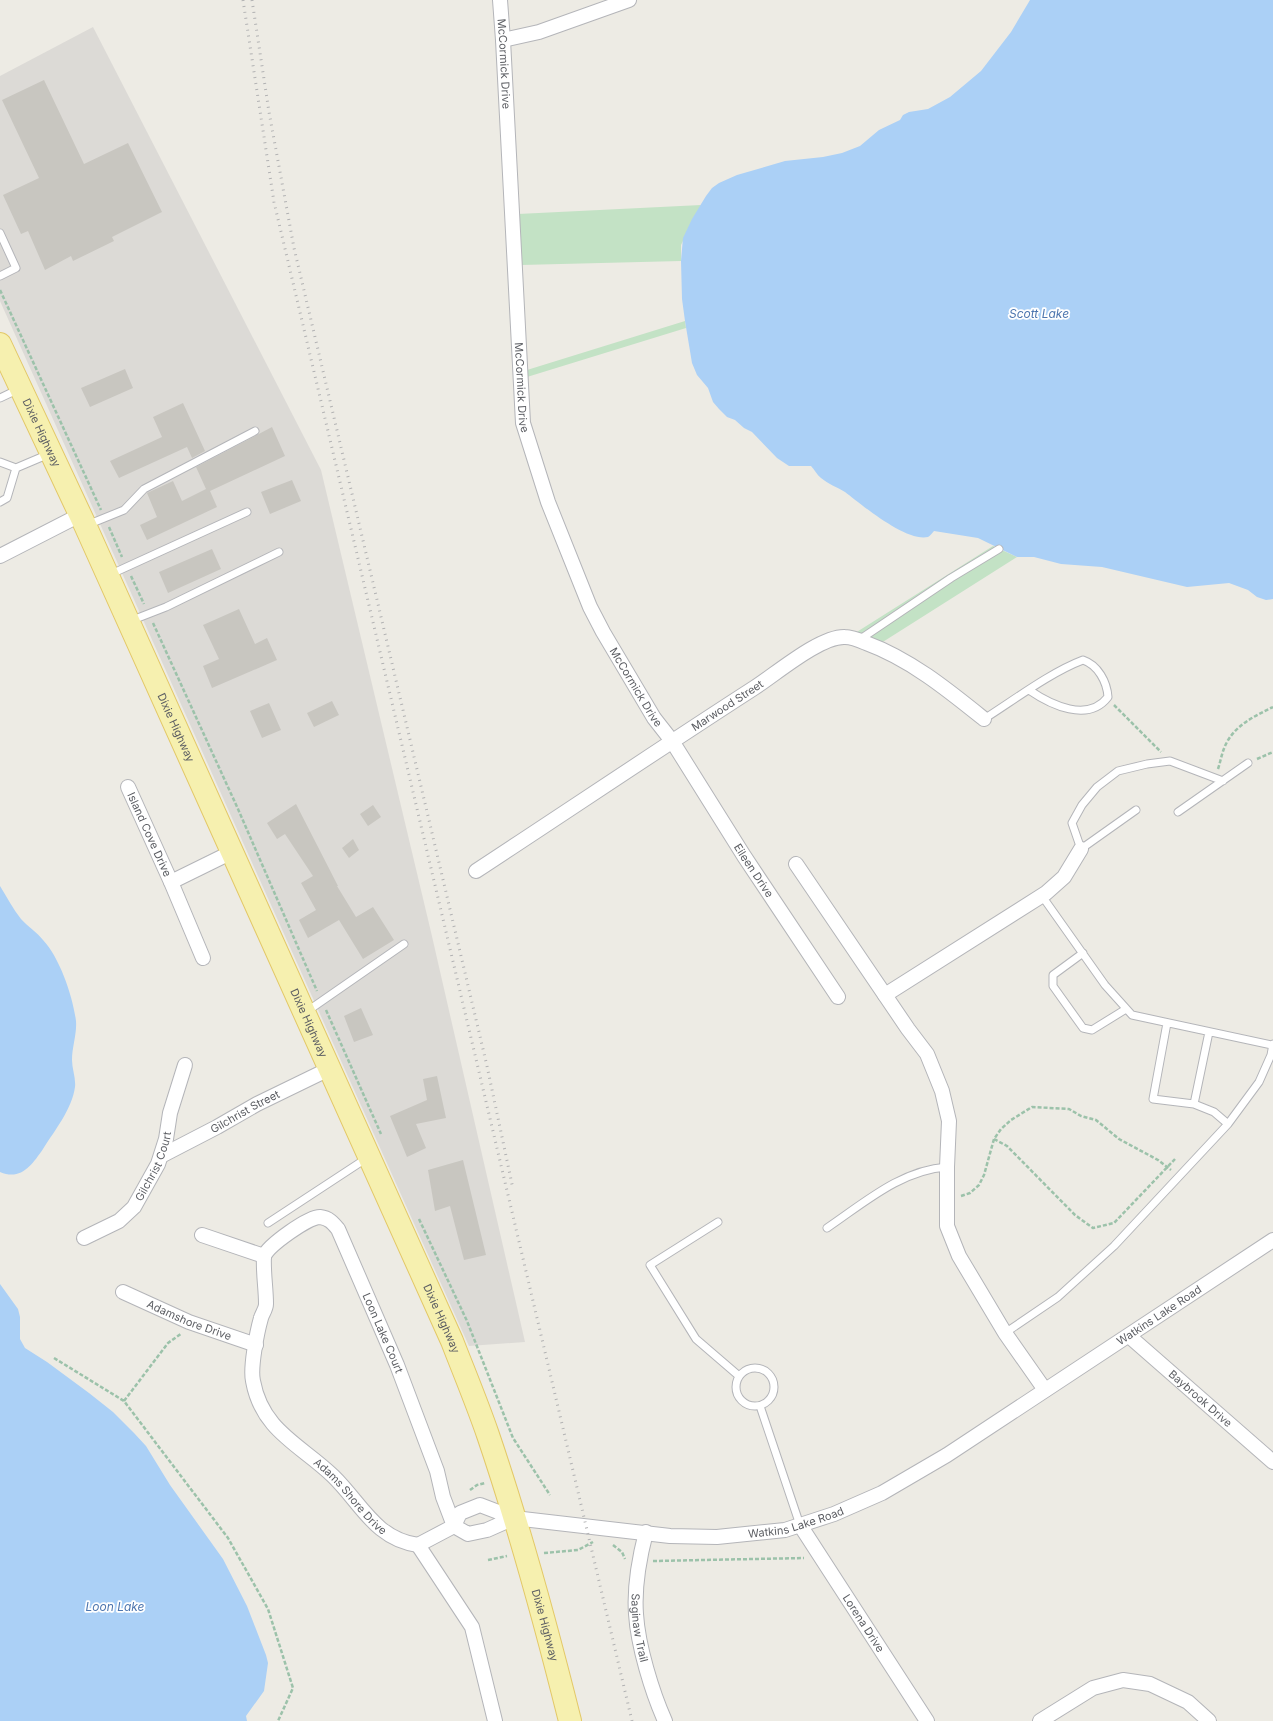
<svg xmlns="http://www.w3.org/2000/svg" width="1273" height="1721" font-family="Inter,sans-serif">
<rect width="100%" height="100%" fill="#edebe4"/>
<path fill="#dcdad6" d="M93,27L321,470L431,932L525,1342L469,1346L0,301V76Z"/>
<path fill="#c3e2c5" d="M701,205L681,245V261L521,265L518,214Z
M685,321L686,328L527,377V370Z
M993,546L1017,557L878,645L852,635Z"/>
<path fill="#abd0f6" d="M1030,0H1273V599L1266,600L1257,597L1248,590L1229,583L1187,587L1102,567L1061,564L1034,557H1017L978,538L934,531C932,533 930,536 928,537C906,542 862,505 845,492C837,487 828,484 821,478C817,475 815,470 811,466H789L777,458L752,432L744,428L735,420L727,417L719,409L713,402L708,388L697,375L692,363L685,321L682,299L681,261L683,238L692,219L706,196L712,188L719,183L737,175L785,161L823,157L842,153L860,146L879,130L900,120L903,115L909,112L928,109L950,97L981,71L1011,32Z
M0,886C7,897 13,909 21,919C28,927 37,932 43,940C60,958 73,997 76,1021C77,1034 72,1047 72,1060C72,1069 76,1078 75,1087C72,1109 55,1130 43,1149C32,1165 21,1181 0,1172Z
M0,1284L18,1309L20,1317V1339L25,1348L47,1362L89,1393L113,1412L134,1433L146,1446L170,1485L223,1559L247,1606L266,1655L268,1663L264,1691L246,1716L247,1721H0Z"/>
<path fill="#c8c6c0" d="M44,80L84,164L128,143L162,212L112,237L114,241L73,261L71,256L45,270L28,231L21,234L3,195L39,178L2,100Z
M125,369L133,388L90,407L81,388Z
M183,403L205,451L192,458L187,447L119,478L110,461L162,437L153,417Z
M272,427L285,456L210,491L217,507L147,540L140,525L157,517L147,493L173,481L182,501L206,489L196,467Z
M292,480L301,501L270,514L261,492Z
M212,549L221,569L168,593L159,572Z
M239,609L255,644L267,638L277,660L212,688L203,666L219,659L203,625Z
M332,701L339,715L314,727L307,713Z
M269,703L281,730L262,738L250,711Z
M296,804L338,886H337L356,917L373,907L394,940L363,959L339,920L308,938L299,920L316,910L301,883L313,876L285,834L277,839L267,823Z
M373,805L381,817L368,826L360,814Z
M353,839L359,850L349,858L342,848Z
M361,1008L373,1035L354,1042L344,1016Z
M437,1076L446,1118L416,1124L426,1148L407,1157L390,1116L427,1100L423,1079Z
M463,1160L486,1255L464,1260L450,1206L435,1211L428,1170Z"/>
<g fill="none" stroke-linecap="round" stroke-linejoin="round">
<defs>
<path id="service" d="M0,233L16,268L0,276
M0,398L19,389
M0,462L16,468L49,454
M0,502L7,498L16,468
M87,525L124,510L144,489L255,431
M109,575L247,512
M130,621L166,607L279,552
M859,640L951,578L999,549
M984,719C1014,700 1051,672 1083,660C1098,665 1107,682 1108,697C1088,723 1051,705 1029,690
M1136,810L1081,849L1072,823L1082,805L1097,787L1118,771L1147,764L1170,761L1223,781
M1178,812L1248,763
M1042,896L1105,985L1132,1015L1272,1045
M1083,953L1053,975V986L1083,1028L1092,1030L1126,1009
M306,1012L404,944
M1167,1023L1153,1099L1194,1104
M1209,1032L1194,1104L1214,1112L1228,1124
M718,1222L650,1265L696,1339L739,1376
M268,1223L367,1158
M827,1228C864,1203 901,1170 947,1167
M1005,1333L1058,1297L1114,1246L1228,1124L1259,1082L1271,1055L1273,1044
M736 1387a19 19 0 1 1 38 0a19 19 0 1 1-38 0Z
M760,1406L800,1525"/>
<g id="minor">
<path id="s1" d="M500,0L503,40L523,423L548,502L590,607L603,632L654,718L672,741L744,856L838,997"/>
<path d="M503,40L539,32L629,0"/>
<path d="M0,556L80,515"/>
<path id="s2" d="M128,787L171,882L203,958"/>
<path d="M796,864L908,1029L927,1054L942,1091L949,1121L947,1167V1226L959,1256L1005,1333L1045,1390"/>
<path id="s3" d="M476,871C569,810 661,748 754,688C776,674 820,636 845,637C852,637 859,640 866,643C910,659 948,690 984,719"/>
<path d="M171,882L232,852"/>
<path d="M885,995L1046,893L1064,877L1081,849"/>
<path id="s4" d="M161,1156L217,1127L257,1104L329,1069"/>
<path d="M202,1235L264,1256"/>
<path id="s5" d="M84,1238L119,1221L134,1207L158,1164L166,1139L170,1113L185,1065"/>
<path id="s6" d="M264,1256C269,1245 308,1217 320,1217C329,1218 333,1223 338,1229L397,1365L437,1471L443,1497L454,1526L418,1545"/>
<path id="s7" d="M264,1256C263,1272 266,1288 266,1304C266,1309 262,1314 261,1318C257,1332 250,1368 253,1381C262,1431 301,1445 333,1476C361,1503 375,1539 418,1545"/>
<path id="s8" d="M123,1292L189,1322L256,1345"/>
<path id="s9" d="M1129,1336L1273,1462"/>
<path id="s10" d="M514,1518L487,1530L468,1534L454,1526L460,1513L480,1505L514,1518L670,1536L717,1537L785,1530L834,1514L882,1493L947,1455L1273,1240"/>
<path id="s11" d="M800,1525L927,1721"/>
<path id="s12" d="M646,1532C639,1559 634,1587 636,1614C638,1646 652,1692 665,1721"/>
<path d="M418,1545L472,1627L495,1721"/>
<path d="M1040,1721L1093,1688L1123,1680L1150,1684L1188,1702L1209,1721"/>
</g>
<g id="primary">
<path id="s13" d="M0,344L85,525L452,1341C464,1372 477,1403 488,1435C520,1529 546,1625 570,1721"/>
</g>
</defs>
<use href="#service" stroke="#b4b5b9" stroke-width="9"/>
<use href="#minor" stroke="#b4b5b9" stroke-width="16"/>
<use href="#primary" stroke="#e3c867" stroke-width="24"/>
<path stroke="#9cc2aa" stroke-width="2.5" stroke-dasharray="4 2" stroke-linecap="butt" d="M0,290L101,510
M109,527L122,557
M131,576L144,604
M153,623L238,809L317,991
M1114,705L1161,752
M1257,759L1273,752
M1218,769C1221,760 1222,751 1227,742C1237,724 1255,716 1273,707
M326,1010L381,1134
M994,1139L1007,1146L1075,1215L1093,1228L1114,1223L1175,1159
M961,1196L970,1193L979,1185L984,1175L994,1139L1001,1129L1011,1120L1032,1107L1069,1109L1081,1116L1096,1120L1119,1139L1158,1160L1171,1170
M419,1219L467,1321L513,1438L550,1495
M54,1358L124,1401L228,1538L268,1609L293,1688L278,1721
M124,1401L168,1343L182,1333
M470,1490L477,1485L485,1483
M613,1545L622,1552L625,1559
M544,1553L578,1550L593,1542
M488,1560L507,1556
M653,1561L804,1558"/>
<use href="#service" stroke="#fff" stroke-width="7"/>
<use href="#minor" stroke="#fff" stroke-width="14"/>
<use href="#primary" stroke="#f6f0af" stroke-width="22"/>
<path stroke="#b2b2b3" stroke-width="3" stroke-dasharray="1 5" stroke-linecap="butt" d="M243,0L274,202L632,1721
M252,0L269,112L294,248L487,1066L513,1189"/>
</g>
<g text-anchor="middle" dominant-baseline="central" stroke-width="3.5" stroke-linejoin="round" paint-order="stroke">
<g font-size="11" fill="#5c5e63" stroke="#fff">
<text stroke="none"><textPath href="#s1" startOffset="64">McCormick Drive</textPath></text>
<text stroke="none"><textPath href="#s1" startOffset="388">McCormick Drive</textPath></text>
<text stroke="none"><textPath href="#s13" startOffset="98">Dixie Highway</textPath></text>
<text stroke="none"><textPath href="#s1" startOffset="712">McCormick Drive</textPath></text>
<text stroke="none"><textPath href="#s3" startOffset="301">Marwood Street</textPath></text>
<text stroke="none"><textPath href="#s13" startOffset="422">Dixie Highway</textPath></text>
<text stroke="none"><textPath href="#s2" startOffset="52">Island Cove Drive</textPath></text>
<text stroke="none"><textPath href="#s1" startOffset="930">Eileen Drive</textPath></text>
<text stroke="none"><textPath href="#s13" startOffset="746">Dixie Highway</textPath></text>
<text stroke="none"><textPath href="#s4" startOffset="95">Gilchrist Street</textPath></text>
<text stroke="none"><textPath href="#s5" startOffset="105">Gilchrist Court</textPath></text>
<text stroke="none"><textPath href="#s10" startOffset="843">Watkins Lake Road</textPath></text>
<text stroke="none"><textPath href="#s13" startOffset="1070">Dixie Highway</textPath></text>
<text stroke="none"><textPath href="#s8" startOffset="72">Adamshore Drive</textPath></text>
<text stroke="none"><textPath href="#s6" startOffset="205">Loon Lake Court</textPath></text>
<text stroke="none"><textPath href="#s9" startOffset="95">Baybrook Drive</textPath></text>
<text stroke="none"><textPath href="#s7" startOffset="281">Adams Shore Drive</textPath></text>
<text stroke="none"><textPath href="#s10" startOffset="422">Watkins Lake Road</textPath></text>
<text stroke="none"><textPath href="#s11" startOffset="117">Lorena Drive</textPath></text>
<text stroke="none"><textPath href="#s13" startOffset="1394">Dixie Highway</textPath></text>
<text stroke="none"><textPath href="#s12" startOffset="97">Saginaw Trail</textPath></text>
</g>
<g font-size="12" font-style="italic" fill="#4d76af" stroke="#fff">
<text x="1039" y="313">Scott Lake</text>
<text x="115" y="1606">Loon Lake</text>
</g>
</g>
</svg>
